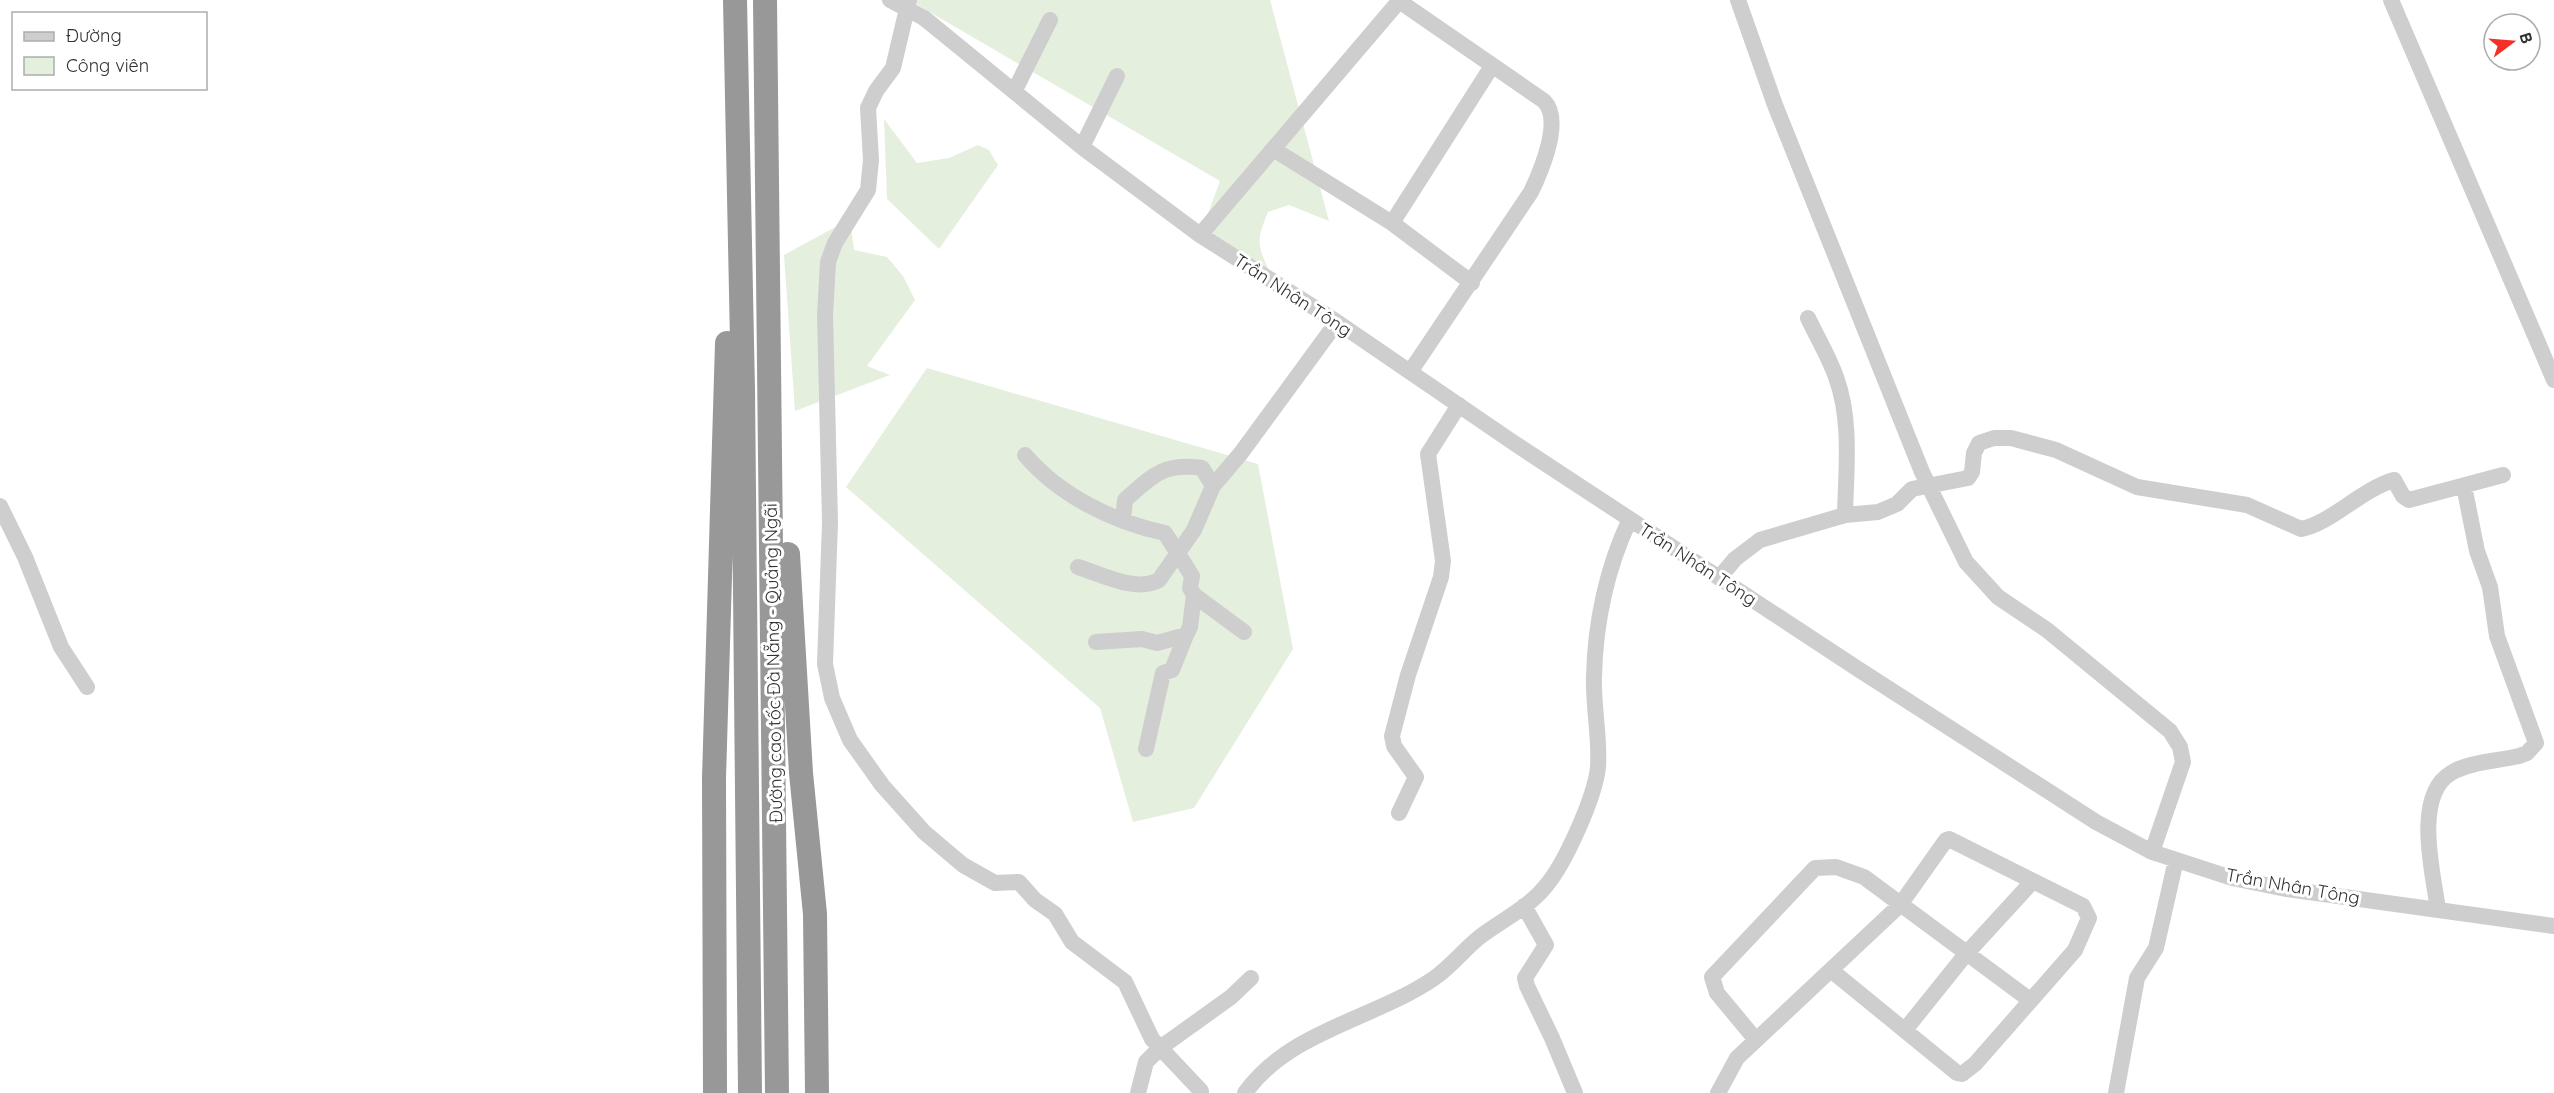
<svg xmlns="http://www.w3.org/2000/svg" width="2554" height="1093" font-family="Quicksand,sans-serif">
<rect width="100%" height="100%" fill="#fff"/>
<path fill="#e5efde" d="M909,0H1270L1329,221L1289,205L1268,212C1256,241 1257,244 1270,273L1200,235L1220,181Z
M884,119L917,163L949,158L978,145L989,150L998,165L939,249L887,199Z
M850,219L854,250L887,257L903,276L915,300L867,366L890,375L795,411L784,255Z
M927,368L1258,464L1293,649L1194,808L1133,822L1100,708L846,487Z"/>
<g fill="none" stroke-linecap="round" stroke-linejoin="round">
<path stroke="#cecece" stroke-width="16" d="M909,0L893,68L876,91L868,108L871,160L868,190L835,243L828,262L825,315L830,522L825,664L832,698L850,740L882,785L924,832L963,865L995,883L1019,882L1035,900L1055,914L1072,942L1125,982L1152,1039L1201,1091
M1738,0L1775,105L1922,472L1966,562L1998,597L2047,630L2170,731L2180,747L2183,762L2152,852
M2391,0L2554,380
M1399,1L1544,101C1563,120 1541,171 1531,192L1410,372
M924,18L1082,147L1200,235L1337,322L1514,443L1858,669L2096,822L2152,852L2232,878L2286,889L2554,926
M1015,90L1050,20
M1082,147L1117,76
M1273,149L1392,223L1472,283
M1392,223L1492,66
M1200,235L1400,0
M1808,318C1817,337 1829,357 1836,377C1852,421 1846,469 1845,515
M1025,455C1059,495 1113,522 1165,533L1192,576L1190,588L1194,595L1244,632
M0,506L25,557L61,647L87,687
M1123,520L1125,500C1152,476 1164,462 1202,468L1213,486
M1078,567C1101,574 1136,593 1159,580L1194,530L1213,486L1241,453L1337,322
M1719,578L1735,559L1760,540L1845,515L1878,512L1897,504L1912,489L1968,478L1972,472L1974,453L1979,443L1994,438H2011L2056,450L2137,487L2247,505L2301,529C2330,524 2362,489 2394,480L2403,496L2409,500L2503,475
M1096,642L1142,639L1157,643L1186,635L1190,627L1194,595
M1146,749L1163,673L1172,670L1186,635
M1399,813L1416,777L1394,746L1392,736L1408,675L1441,577L1443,561L1428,454L1459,405
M1524,906L1546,945L1525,978L1527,986L1552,1038L1575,1093
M2438,909C2433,873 2413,796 2451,773C2469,762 2498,761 2519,756L2527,753L2536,743L2497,636L2490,587L2477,551L2464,486
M1905,1030L1966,954L2032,882
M1756,1040L1717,993L1712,977L1815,868L1836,867L1864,877L2030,1000
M1138,1093L1146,1062L1160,1048L1231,997L1251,978
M1245,1093C1289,1031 1374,1019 1433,979C1451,967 1464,949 1481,936C1502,920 1528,908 1545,887C1565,864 1595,797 1598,767C1600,737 1593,707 1594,677C1595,623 1607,567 1630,519
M1718,1093L1737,1058L1900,905L1946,840L1949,839L2083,906L2089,918L2075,950L1975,1064L1962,1074L1957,1073L1832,971
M2116,1093L2137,978L2156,948L2176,860"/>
<path stroke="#989898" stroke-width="24" d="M735,0L743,390L750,1093
M765,0L777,1093
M788,554L801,773L815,914L817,1093
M715,1093L714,778L727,343"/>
<path stroke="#cecece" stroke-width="16" d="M890,0L924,18"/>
</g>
<g text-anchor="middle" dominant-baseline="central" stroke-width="6" stroke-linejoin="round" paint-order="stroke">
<g font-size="18" fill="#313131" stroke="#fff">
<text transform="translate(1293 295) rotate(33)">Trần Nhân Tông</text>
<text transform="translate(1698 564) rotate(33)">Trần Nhân Tông</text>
<text transform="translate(773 663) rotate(-91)">Đường cao tốc Đà Nẵng - Quảng Ngãi</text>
<text transform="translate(2293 886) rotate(10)">Trần Nhân Tông</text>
</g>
</g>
<rect x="12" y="12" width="195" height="78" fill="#ffffff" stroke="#adadad" stroke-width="1.5"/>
<rect x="24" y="32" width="30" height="9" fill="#cecece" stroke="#adadad" stroke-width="1.5"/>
<text x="66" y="42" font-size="18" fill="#313131">Đường</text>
<rect x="24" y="57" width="30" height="18" fill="#e5efde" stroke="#adadad" stroke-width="1.5"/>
<text x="66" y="72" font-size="18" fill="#313131">Công viên</text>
<g transform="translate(2512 42) rotate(74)"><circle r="28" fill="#ffffff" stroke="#adadad" stroke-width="1.5"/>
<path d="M0-4.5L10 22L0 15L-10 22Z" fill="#f42f26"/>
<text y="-9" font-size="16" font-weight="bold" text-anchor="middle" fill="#313131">B</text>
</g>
</svg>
